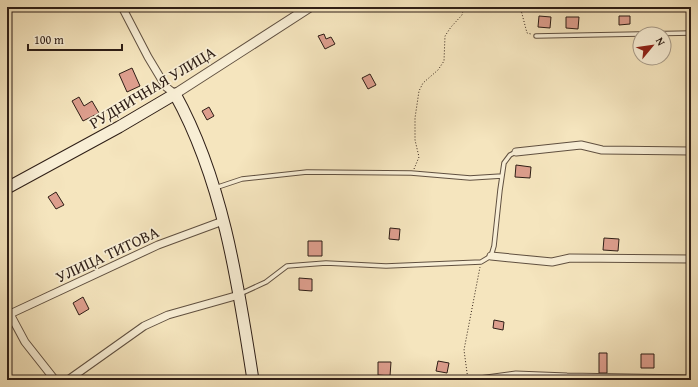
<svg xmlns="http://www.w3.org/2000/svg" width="698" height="387" font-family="'Gentium Book Plus',serif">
<rect width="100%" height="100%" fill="#f5e5be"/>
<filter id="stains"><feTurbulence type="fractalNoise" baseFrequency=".005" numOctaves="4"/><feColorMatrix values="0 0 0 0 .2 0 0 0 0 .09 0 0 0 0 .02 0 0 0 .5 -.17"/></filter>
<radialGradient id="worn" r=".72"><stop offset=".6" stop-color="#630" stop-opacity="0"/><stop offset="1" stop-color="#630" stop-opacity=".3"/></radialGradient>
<path fill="#dd9e8d" stroke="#2e1e16" d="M539,16L551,17L550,28L538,27Z
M619,16H630V24L619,25Z
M566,17H579L578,29L566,28Z
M324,34L326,39L331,37L335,44L325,49L318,36Z
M132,68L140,86L127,92L119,74Z
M370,74L376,85L368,89L362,78Z
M79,97L84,106L92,101L99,113L83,121L72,101Z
M209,107L214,116L207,120L202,111Z
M516,165L531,167L530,178L515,177Z
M56,192L64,205L56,209L48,197Z
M390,228L400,229L399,240L389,239Z
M604,238L619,239L618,251L603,250Z
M308,241H322V256H308Z
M299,278L312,279V291L299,290Z
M83,297L89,309L79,315L73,303Z
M494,320L504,322L503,330L493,328Z
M599,353H607V373H599Z
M641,354H654V368H641Z
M438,361L449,363L447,373L436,371Z
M378,362H391L390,376L378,375Z"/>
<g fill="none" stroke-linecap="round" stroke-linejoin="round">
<defs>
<path id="service" d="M536,36L691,33
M215,188L242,179L307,172L411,173L470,178L502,176
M240,294L266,282L287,266L326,263L386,266L481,262L491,256L494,246L500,190L504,163L510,155L516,152"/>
<path id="minor" d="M122,7L148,57L166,87L175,94
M516,152L581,145L602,150L691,151
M491,256L552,262L570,258L691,259
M7,308L10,314L158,245L223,221
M10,314L25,342L55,380
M68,380L144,326L168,315L239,295
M479,380L516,375L567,377L691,379"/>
<path id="tertiary" d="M175,94L310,7"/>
<path id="secondary" d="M7,188L119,127L175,94C223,181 238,283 253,380"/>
</defs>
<use href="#service" stroke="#605040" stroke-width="5.5"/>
<use href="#minor" stroke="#605040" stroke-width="9"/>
<use href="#tertiary" stroke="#605040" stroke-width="11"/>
<use href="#secondary" stroke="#2e1e16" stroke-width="13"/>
<path stroke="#2e1e16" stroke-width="1" stroke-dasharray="1 2" stroke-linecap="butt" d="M519,7L521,10L527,33L531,34
M414,169L419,157L415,140V118L419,91L423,83L438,70L444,61L445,36L451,27L462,15L464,7
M468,380L464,350L480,267"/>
<use href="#service" stroke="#f8eed5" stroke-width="3.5"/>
<use href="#minor" stroke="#f8eed5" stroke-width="7"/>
<use href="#tertiary" stroke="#f8eed5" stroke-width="9"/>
<use href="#secondary" stroke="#f8eed5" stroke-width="11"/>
</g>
<g text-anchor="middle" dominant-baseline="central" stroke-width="3.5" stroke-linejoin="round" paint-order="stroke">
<g font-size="16" fill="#2e1e16" stroke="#f8eed5">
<text transform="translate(152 87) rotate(-31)">РУДНИЧНАЯ УЛИЦА</text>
<text transform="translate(107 254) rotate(-25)">УЛИЦА ТИТОВА</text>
</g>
</g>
<rect width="698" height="387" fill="none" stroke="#f5e5be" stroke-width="24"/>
<rect x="8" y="8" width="682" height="371" fill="none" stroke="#2e1e16" stroke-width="2"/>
<rect x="12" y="12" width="674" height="363" fill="none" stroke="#2e1e16"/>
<g transform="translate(652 46) rotate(61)"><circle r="19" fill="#f8eed5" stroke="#a79b89"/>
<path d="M0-3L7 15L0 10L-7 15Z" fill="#8f2418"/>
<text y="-6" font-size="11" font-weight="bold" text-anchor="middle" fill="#2e1e16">N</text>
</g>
<path d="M28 44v6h94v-6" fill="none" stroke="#2e1e16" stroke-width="2"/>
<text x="34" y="44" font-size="12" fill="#2e1e16" stroke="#f8eed5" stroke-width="3" paint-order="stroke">100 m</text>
<rect width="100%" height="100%" filter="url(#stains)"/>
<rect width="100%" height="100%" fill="url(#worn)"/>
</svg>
